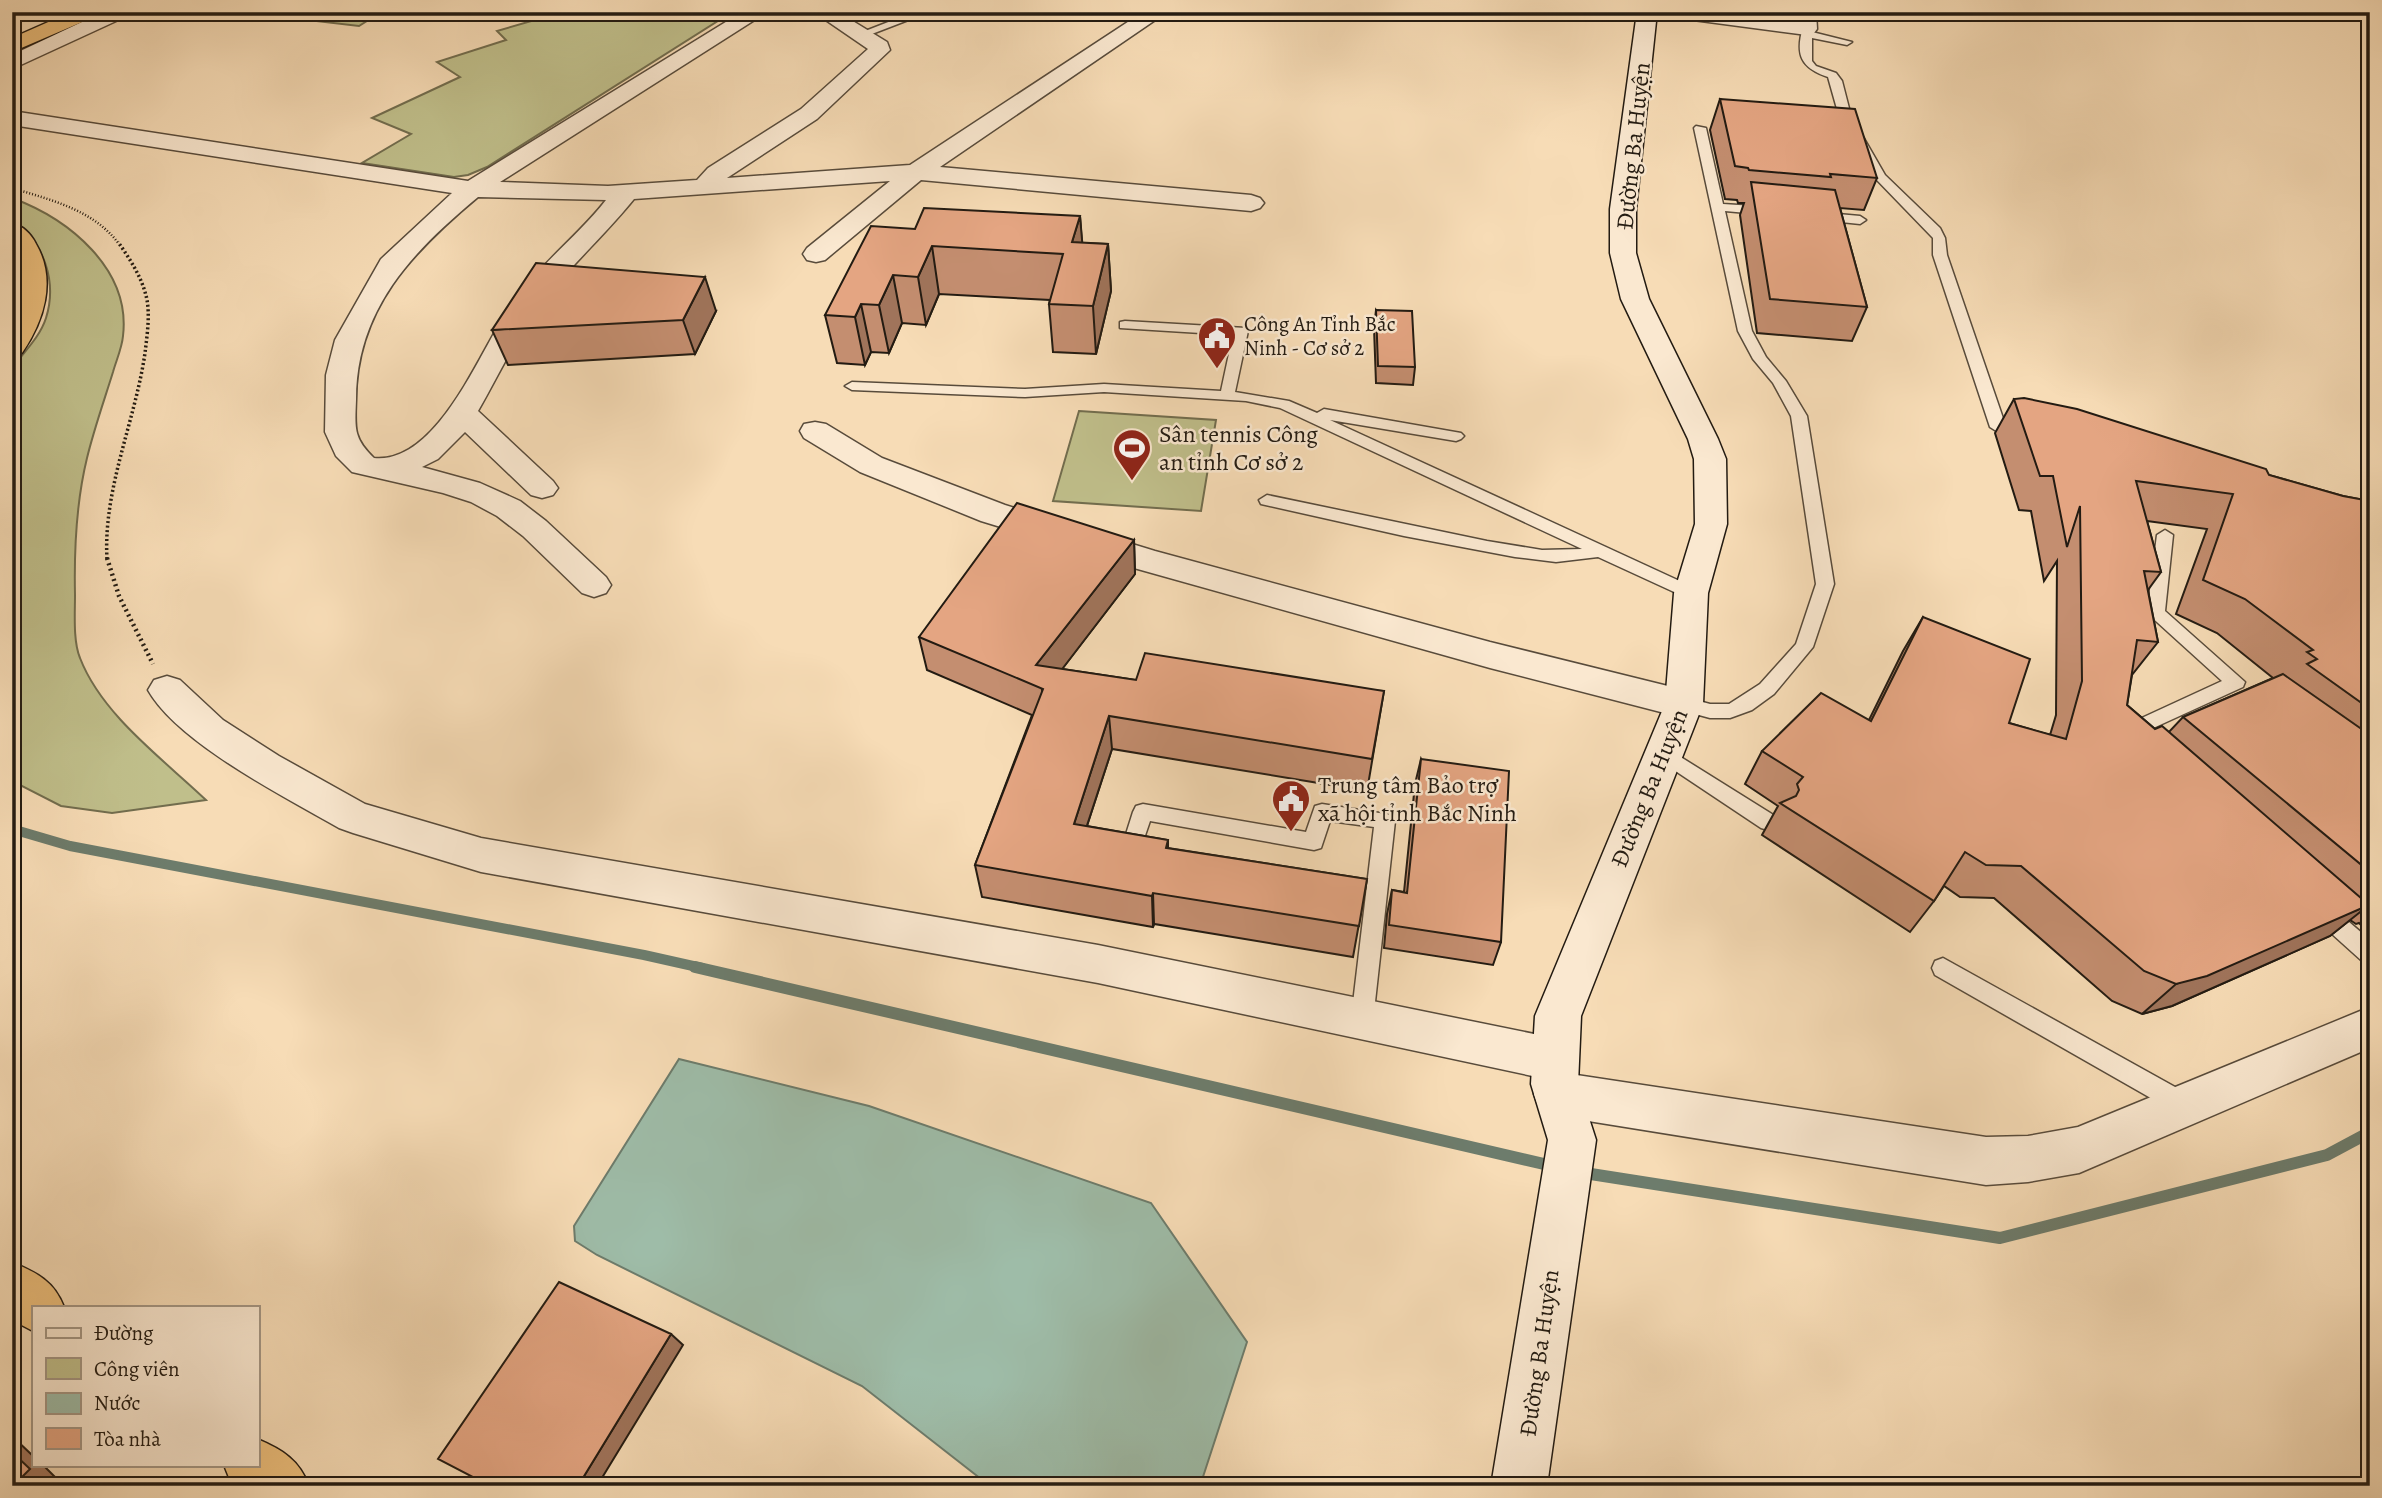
<svg xmlns="http://www.w3.org/2000/svg" width="2382" height="1498" font-family="Alegreya,serif">
<rect width="100%" height="100%" fill="#f7dcb6"/>
<filter id="stains"><feTurbulence type="fractalNoise" baseFrequency=".00286" numOctaves="4"/><feColorMatrix values="0 0 0 0 .2 0 0 0 0 .09 0 0 0 0 .02 0 0 0 .5 -.17"/></filter>
<radialGradient id="worn" r=".72"><stop offset=".6" stop-color="#630" stop-opacity="0"/><stop offset="1" stop-color="#630" stop-opacity=".3"/></radialGradient>
<path fill="#c0bf8b" stroke="#726d4e" stroke-width="2" d="M303,12H381L359,26L290,18Z
M545,12H732L487,167L468,175L454,177L362,163L411,134L372,118L460,77L437,62L506,40L497,31L552,15Z
M12,198C69,219 131,269 123,336C122,348 116,361 113,372C104,401 94,429 87,458C76,503 74,549 75,595C75,614 73,641 80,658C102,715 163,759 206,800L112,813L61,806L12,781V368C24,352 40,337 46,318C57,283 45,241 12,223Z
M1079,411L1216,420L1201,511L1053,501Z"/>
<path fill="#9ebca8" stroke="#6d7c6c" stroke-width="2" d="M679,1059L869,1106L1151,1203L1247,1342L1200,1486H990L862,1386L597,1255L575,1241L574,1226Z"/>
<g fill="none" stroke-linecap="round" stroke-linejoin="round">
<path stroke="#6d7c6c" stroke-width="10" d="M12,829L70,846L644,955L702,968"/>
<path stroke="#6d7c6c" stroke-width="12" d="M695,967L1557,1167
M1578,1172L2000,1238L2327,1155L2370,1132"/>
<defs>
<path id="lane" d="M914,12H929L864,37L855,35Z
M1803,27H1811L1812,32L1852,42L1847,45L1812,38V61L1816,66L1836,73L1842,81L1851,116L1885,175L1940,228L1945,238L1947,255L2006,427L2003,430L1998,432L1990,427L1933,255V238L1874,177L1839,116L1828,77C1801,68 1795,55 1803,27Z
M1696,126L1706,128L1723,204L1769,207L1775,211L1769,215L1725,211L1752,331L1766,357L1786,381L1807,416L1834,584L1813,647L1774,694L1752,710L1730,718H1710L1677,709L1675,704L1677,699L1684,697L1710,704H1729L1760,684L1796,644L1816,584L1791,416L1773,383L1753,359L1738,331L1694,128Z
M1816,212L1860,216L1866,220L1860,224L1812,219V213Z
M1125,321L1246,328L1248,331L1235,392L1289,401L1317,413L1324,409L1461,433L1464,436L1461,439L1456,441L1330,420L1697,589L1700,593L1691,599L1685,597L1598,557L1556,562L1515,557L1404,536L1261,504L1259,500L1267,495L1487,541L1542,550L1582,549L1280,408L1246,401L1104,392L1025,397L852,390L845,386L852,382L1025,389L1104,384L1221,391L1233,335L1120,328V322Z
M2165,530L2173,535L2165,611L2245,682L2243,687L2127,740L2120,738L2117,733L2120,728L2222,681L2147,613L2157,535Z
M1663,746L1775,816L1778,822L1775,828L1768,830L1761,828L1656,758L1653,753L1656,748Z
M1143,804L1306,832L1315,806L1322,804L1392,815L1395,821L1373,1020L1370,1027L1362,1030L1354,1027L1351,1020L1374,827L1330,821L1321,848L1314,850L1150,821L1138,856L1131,858L1124,856L1121,850L1133,812L1136,806Z
M2320,901L2328,904L2370,940V963L2362,961L2312,916L2309,910L2312,904Z
M1943,958L2193,1097L2197,1105L2193,1113L2185,1116L2177,1113L1935,975L1932,968L1935,961Z"/>
<path id="street" d="M103,12H130L127,16L12,69V55Z
M742,12H767L500,182L608,186L697,180L708,168L801,109L868,49L814,12H838L887,42L890,50L817,119L727,178L910,165L1143,12H1167L940,167L1251,195L1260,198L1264,203L1260,208L1251,211L921,180L825,260L816,262L807,260L803,254L807,248L890,181L634,199C608,231 578,259 551,291C521,326 501,371 478,411L553,481L558,488L553,495L542,498L531,495L465,432L438,459L422,467L480,483L520,501L546,521L606,577L611,585L606,593L594,597L582,593L523,536L497,516L471,502L443,493L352,472L336,456L325,432L326,375L335,340L381,259L452,193L12,125V111L468,181ZM478,197L606,200C583,230 552,254 529,283C519,296 509,309 500,323C475,364 433,464 374,458C353,438 355,428 356,400C356,309 413,251 478,197Z
M1668,12H1727L1796,21V12H1816L1817,29L1814,33L1807,35L1678,18Z
M815,422L826,424L882,458L1005,505L1155,551L1490,642L1684,690L1697,694L1703,704L1697,714L1684,718L1490,668L1134,568L981,521L860,472L804,438L800,431L804,424Z
M167,676L180,680L223,720L279,756L365,804L481,838L1098,945L1554,1038L1570,1044L1577,1059L1570,1074L1986,1137L2028,1136L2078,1127L2370,1007V1048L2079,1173L2028,1182L1986,1185L1557,1116L1540,1110L1534,1094L1542,1078L1098,983L481,872L353,833L339,828C285,797 178,743 148,690L154,680Z"/>
<path id="secondary" d="M1637,12H1657L1636,209V253L1649,299L1718,439L1726,459L1727,524L1708,593L1703,704L1581,1016L1578,1084L1596,1140L1547,1486H1491L1548,1140L1531,1084L1535,1016L1665,704L1674,593L1695,524L1694,459L1688,439L1621,299L1610,253V209Z"/>
<path id="highway" d="M71,12H99L96,16L12,52V38Z
M12,223C23,226 31,234 36,244C57,280 44,321 22,353L12,356V320L20,288V272L12,248Z
M12,1262C37,1273 54,1281 64,1307H33V1331L12,1320Z
M257,1439C283,1450 299,1460 309,1486L232,1485L224,1465H257Z"/>
</defs>
<use href="#lane" stroke="#584b3b" stroke-width="3"/>
<use href="#street" stroke="#584b3b" stroke-width="3"/>
<use href="#secondary" stroke="#231b12" stroke-width="3"/>
<use href="#highway" stroke="#231b12" stroke-width="3"/>
<path stroke="#231b12" stroke-width="2.5" stroke-dasharray="1 2" stroke-linecap="butt" d="M12,188C51,200 94,210 119,244"/>
<path stroke="#231b12" stroke-width="3.5" stroke-dasharray="2 2.5" stroke-linecap="butt" d="M107,559C103,489 135,422 145,353C147,336 150,316 147,300C143,279 130,259 118,242"/>
<path stroke="#231b12" stroke-width="4.5" stroke-dasharray="2 3.5" stroke-linecap="butt" d="M107,558L119,596L153,664"/>
<use href="#lane" fill="#fae8d0" fill-rule="evenodd"/>
<use href="#street" fill="#fae8d0" fill-rule="evenodd"/>
<use href="#secondary" fill="#fae8d0" fill-rule="evenodd"/>
<use href="#highway" fill="#ecbe7b" fill-rule="evenodd"/>
</g>
<path fill="#c48e70" stroke="#231b12" stroke-width="2" fill-rule="evenodd" d="M1720,99L1877,178L1864,210L1840,208L1867,307L1852,341L1757,333L1740,215L1744,203H1738L1737,200L1725,199L1710,130Z
M1080,216L1082,243L1108,244L1111,291L1096,354L1053,352L1049,304L1050,300L939,294L926,325L902,323L889,353L871,352L865,365L837,363L825,315L915,229Z
M1376,310L1415,367L1413,385L1376,383L1374,328Z
M716,311L695,354L508,365L492,330Z
M2014,399L2269,475L2343,496L2370,501V923L2363,927L2359,923L2356,924L2350,920L2330,936L2172,1006L2142,1014L2112,1001L1994,898L1960,897L1944,886L1934,901L1910,932L1762,835L1778,806L1745,784L1762,751L1869,720L1903,651L1923,617L2009,723L2050,735L2056,715L2057,561L2044,581L2031,511L2019,510L1995,433ZM2147,521L2207,529L2176,614L2217,633L2273,678L2183,717L2169,732L2155,729L2127,705L2132,675L2158,642L2148,590L2161,572Z
M1134,540L1135,574L1062,669L1136,680L1384,691L1367,791L1112,749L1087,826L1168,840V848L1367,879L1353,957L1154,924L1153,927L982,897L975,865L1032,715L927,670L919,637Z
M1421,759L1501,942L1493,965L1384,948L1387,914L1392,890L1404,892L1415,784Z"/>
<path fill="#a0745b" stroke="#231b12" stroke-width="2" d="M1080,216L1084,263L1072,242Z
M1108,244L1111,291L1096,354L1093,306Z
M932,246L939,294L926,325L918,277Z
M893,275L902,323L889,353L879,305Z
M705,277L716,311L695,354L683,320Z
M861,304L871,352L865,365L855,317Z
M1134,540L1135,574L1043,694L1036,665Z
M1109,716L1112,749L1077,856L1074,824Z
M1153,893L1154,924L1153,927L1152,896Z
M2369,905L2330,936L2172,1006L2142,1014L2176,984Z
M671,1334L683,1345L597,1486H578Z
M12,1436L33,1456V1465H43L56,1478L48,1486H13Z"/>
<path fill="#e4a582" stroke="#231b12" stroke-width="2" d="M1720,99L1855,109L1877,178L1830,174L1831,177L1749,170L1748,168L1735,166Z
M1751,182L1835,190L1867,307L1770,299Z
M924,208L1080,216L1072,242L1108,244L1093,306L1049,304L1063,254L932,246L918,277L893,275L879,305L861,304L855,317L825,315L871,226L915,229Z
M536,263L705,277L683,320L492,330Z
M1376,310L1412,311L1415,367L1378,366Z
M2024,398L2077,409L2266,469L2269,475L2343,496L2370,501V709L2307,664L2317,659L2307,652L2313,650L2245,599L2203,580L2233,494L2136,481L2161,572L2144,571L2158,642L2137,640L2127,705L2155,729L2162,726L2369,905L2207,976L2176,984L2144,971L2021,866L1986,865L1965,852L1934,901L1780,803L1796,796L1799,790L1797,784L1803,777L1762,751L1821,693L1871,721L1923,617L2030,659L2009,723L2066,739L2082,681L2080,506L2067,547L2053,476H2040L2014,399Z
M1017,503L1134,540L1036,665L1136,680L1145,653L1384,691L1372,759L1109,716L1074,824L1168,840L1166,848L1367,879L1359,926L1153,893L1152,896L975,865L1043,689L919,637Z
M2283,674L2370,735V872L2183,717Z
M1421,759L1509,771L1501,942L1389,925L1392,890L1407,893Z
M559,1282L671,1334L578,1486H490L438,1459Z
M12,1452L30,1469L13,1486H12Z"/>
<defs>
<symbol id="civic-pin" viewBox="-11 -11 22 30"><path d="M0 17L-7.5 6A9.5 9.5 0 1 1 7.5 6Z" fill="#8f2418" stroke="#fae8d0"/><path d="M-.6-6.5H3V-4.5H.6V-3L4-1V1h2V6H-6V1h2V-1L-.6-3ZM-1.2 2.5V6h2.4V2.5Z" fill="#fff"/></symbol>
<symbol id="stadium-pin" viewBox="-11 -11 22 30"><path d="M0 17L-7.5 6A9.5 9.5 0 1 1 7.5 6Z" fill="#8f2418" stroke="#fae8d0"/><path d="M0-5a6.5 5 0 1 0 0 10a6.5 5 0 1 0 0-10ZM-3.5-1.8h7v3.6h-7Z" fill="#fff"/></symbol>
</defs>
<g fill-rule="evenodd">
<use href="#civic-pin" x="1195" y="314" width="44" height="60"/>
<use href="#stadium-pin" x="1110" y="426" width="44" height="60"/>
<use href="#civic-pin" x="1269" y="777" width="44" height="60"/>
</g>
<g text-anchor="middle" dominant-baseline="central" stroke-width="5" stroke-linejoin="round" paint-order="stroke">
<g font-size="21" fill="#231b12" stroke="#fae8d0" text-anchor="start">
<text x="1244" y="324">Công An Tỉnh Bắc<tspan x="1244" dy="24">Ninh - Cơ sở 2</tspan></text>
</g>
<g font-size="24" fill="#231b12" stroke="#fae8d0">
<text transform="translate(1633 146) rotate(-84)">Đường Ba Huyện</text>
<text transform="translate(1649 788) rotate(-68)">Đường Ba Huyện</text>
<text transform="translate(1539 1353) rotate(-82)">Đường Ba Huyện</text>
</g>
<g font-size="24" fill="#231b12" stroke="#fae8d0" text-anchor="start">
<text x="1159" y="434">Sân tennis Công<tspan x="1159" dy="28">an tỉnh Cơ sở 2</tspan></text>
<text x="1318" y="785">Trung tâm Bảo trợ<tspan x="1318" dy="28">xã hội tỉnh Bắc Ninh</tspan></text>
</g>
</g>
<rect width="2382" height="1498" fill="none" stroke="#f7dcb6" stroke-width="42"/>
<rect x="14" y="14" width="2354" height="1470" fill="none" stroke="#231b12" stroke-width="3.5"/>
<rect x="21" y="21" width="2340" height="1456" fill="none" stroke="#231b12" stroke-width="2"/>
<rect x="32" y="1306" width="228" height="161" fill="#fae8d0" stroke="#a49684" stroke-width="2"/>
<rect x="46" y="1328" width="35" height="10" fill="#fae8d0" stroke="#a49684" stroke-width="2"/>
<text x="94" y="1340" font-size="21" fill="#231b12">Đường</text>
<rect x="46" y="1358" width="35" height="21" fill="#c0bf8b" stroke="#a49684" stroke-width="2"/>
<text x="94" y="1376" font-size="21" fill="#231b12">Công viên</text>
<rect x="46" y="1393" width="35" height="21" fill="#9ebca8" stroke="#a49684" stroke-width="2"/>
<text x="94" y="1410" font-size="21" fill="#231b12">Nước</text>
<rect x="46" y="1428" width="35" height="21" fill="#e4a582" stroke="#a49684" stroke-width="2"/>
<text x="94" y="1446" font-size="21" fill="#231b12">Tòa nhà</text>
<rect width="100%" height="100%" filter="url(#stains)"/>
<rect width="100%" height="100%" fill="url(#worn)"/>
</svg>
